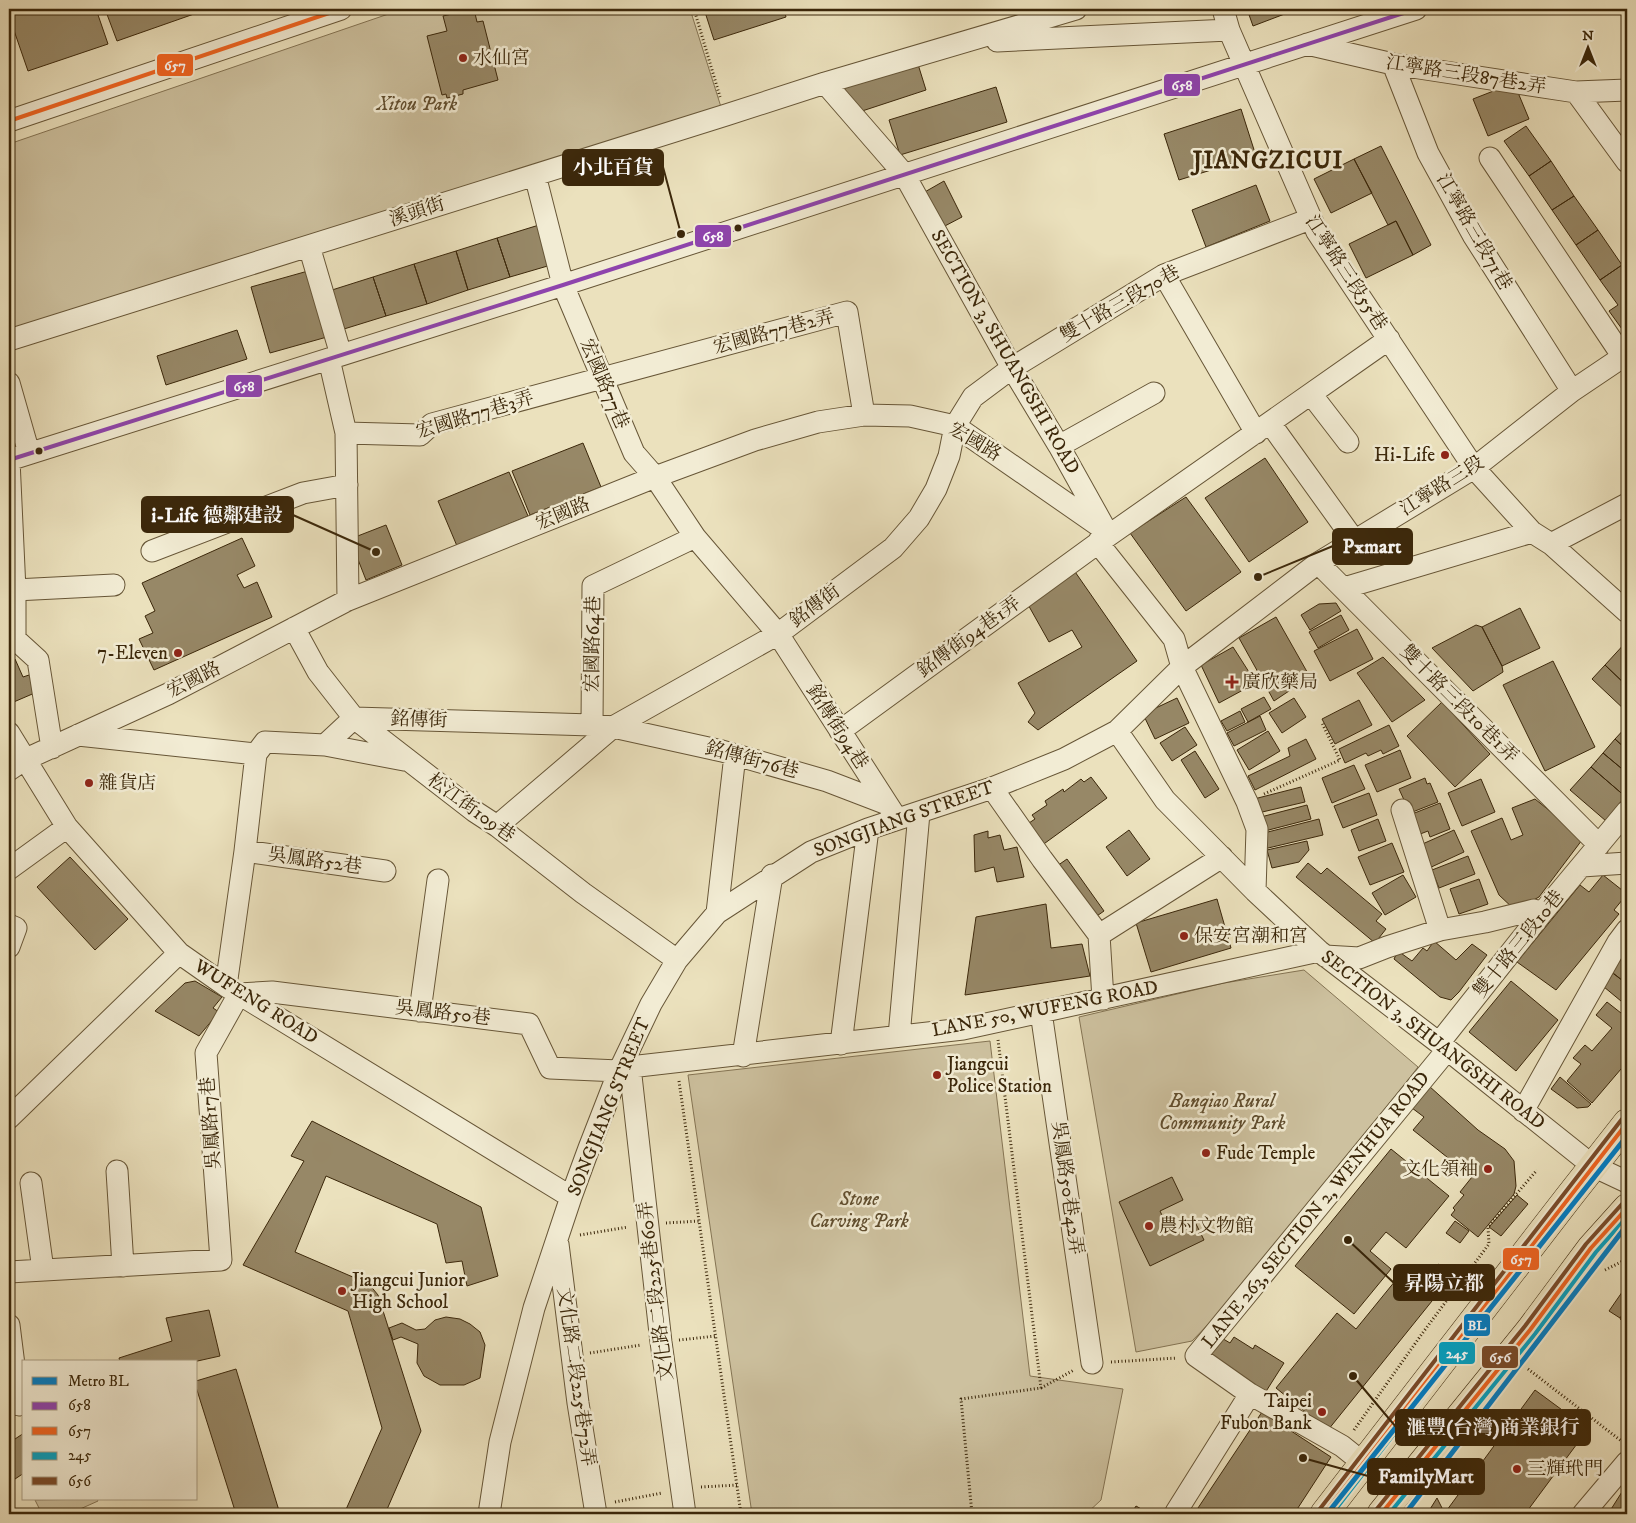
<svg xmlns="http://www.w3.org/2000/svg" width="1636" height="1523" font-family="'IM FELL DW Pica','Noto Serif TC',serif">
<rect width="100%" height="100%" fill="#ebe1bd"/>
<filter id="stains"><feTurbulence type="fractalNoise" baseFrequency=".004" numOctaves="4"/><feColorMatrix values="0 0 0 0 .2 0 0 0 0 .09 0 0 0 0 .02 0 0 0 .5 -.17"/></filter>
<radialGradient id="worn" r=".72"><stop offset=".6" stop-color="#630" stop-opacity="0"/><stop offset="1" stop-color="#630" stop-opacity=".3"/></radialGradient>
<path fill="#cdc19f" stroke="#847454" d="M403,9H690L721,107L9,331V144Z
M1304,970L1418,1067L1247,1284L1192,1341L1136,1352L1079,1017L1224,983Z
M990,1041L1030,1376L1123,1389L1101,1500L1086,1514H752L688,1075Z
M97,1499L98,1501L69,1514H42L35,1500Z"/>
<path fill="#978867" stroke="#3b270a" d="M17,9H96L108,44L28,71L9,16V11Z
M105,9H192L194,14L117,41Z
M474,9L477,22L483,21L498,80L463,90V94L447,98L446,94L442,95L427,36L447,31L443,16Z
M704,9H784L786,17L714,40Z
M1247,9H1279L1282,15L1253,26Z
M1279,9H1297L1282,15Z
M917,61L926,90L853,114L843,85Z
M1514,83L1529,119L1488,136L1473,99Z
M996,87L1007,122L900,155L889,120Z
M1241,109L1256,156L1179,180L1164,134Z
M1526,126L1551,161L1529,176L1504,141Z
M1381,146L1431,245L1413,255L1396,221L1388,225L1354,159Z
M1354,159L1372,193L1331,213L1314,179Z
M1551,161L1574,196L1552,210L1529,176Z
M944,181L962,217L941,228L923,193Z
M1256,185L1270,221L1206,247L1192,210Z
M1574,196L1598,230L1576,245L1552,210Z
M1396,221L1413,255L1366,278L1349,244Z
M539,225L551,265L510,277L497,238Z
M1598,230L1622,265L1600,280L1576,245Z
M497,238L510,277L468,290L456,251Z
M456,251L468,290L427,304L414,264Z
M414,264L427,304L386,316L373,277Z
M1622,265L1627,272V336L1609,311L1618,305L1600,280Z
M308,271L327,337L270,353L251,287Z
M373,277L386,316L344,329L332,290Z
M237,330L247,359L166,385L157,356Z
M583,443L601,487L530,515L512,471Z
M1265,458L1308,522L1249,562L1205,498Z
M509,472L528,516L457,546L438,501Z
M1186,497L1241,572L1186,611L1130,533Z
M386,525L402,565L366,580L350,539Z
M242,538L255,566L237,575L244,588L257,582L272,617L154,670L139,639L153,633L145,616L155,611L142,583Z
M1071,566L1137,661L1038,730L1028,722L1035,713L1018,683L1082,647L1072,630L1049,642L1026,601Z
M1336,603L1341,611L1310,630L1301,615L1319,604Z
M1520,608L1540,648L1502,666L1482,627Z
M1341,615L1349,630L1318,648L1309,632Z
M1276,617L1310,677L1274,701L1239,638Z
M1476,625L1482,627L1502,666L1503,672L1473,691L1432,648Z
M1357,629L1373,659L1330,681L1314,651Z
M1627,641V686L1605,665Z
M1233,647L1256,683L1219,703L1201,665Z
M9,654L12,661L15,659L23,677L29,675L37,692L9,704Z
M1383,657L1425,700L1392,722L1357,673Z
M1553,661L1595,747L1545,771L1503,685Z
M1605,665L1627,686V712L1592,679Z
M1264,697L1271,709L1248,722L1241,709Z
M1177,698L1189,723L1155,739L1143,714Z
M1294,698L1306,717L1282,733L1269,713Z
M1359,700L1372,725L1335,744L1322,719Z
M1442,702L1490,754L1455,787L1407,736Z
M1240,711L1245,722L1227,731L1221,721Z
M1260,716L1266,730L1234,746L1227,733Z
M1389,725L1399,746L1383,754L1381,750L1368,756L1366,753L1345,763L1339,749Z
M1627,726V750L1615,739Z
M1185,727L1197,745L1172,761L1160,743Z
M1268,731L1280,751L1249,770L1237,750Z
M1306,739L1316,759L1255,790L1248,776L1290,756L1288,748Z
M1615,739L1627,750V773L1603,753Z
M1400,750L1411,778L1377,792L1365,765Z
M1195,751L1219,789L1205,798L1181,760Z
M1603,753L1627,773V798L1591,767Z
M1354,765L1365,789L1332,803L1322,778Z
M1591,767L1627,798L1606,821L1570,790Z
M1091,777L1107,798L1041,846L1026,825L1035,819L1032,815L1047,805L1045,801L1063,789L1064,792L1081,779L1084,782Z
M1425,778L1427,784L1430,783L1438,802L1410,813L1399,789Z
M1481,779L1495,812L1462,826L1448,793Z
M1301,787L1305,802L1258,813L1254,799Z
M1369,793L1377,815L1343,828L1334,806Z
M1535,799L1577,833L1582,840L1539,897L1515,910L1499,895L1471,831L1502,818L1511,840L1523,835L1512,808Z
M1440,803L1450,829L1430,837L1428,831L1415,836L1407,816Z
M1307,805L1311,819L1261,832L1257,818Z
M1319,819L1323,835L1264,849L1260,834Z
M1378,819L1386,841L1359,851L1351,830Z
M1129,830L1150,859L1127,876L1106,847Z
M1454,830L1464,852L1427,869L1418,846Z
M988,831V838L1000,835L1004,850L1017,847L1024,877L997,882L994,867L975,872L974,835Z
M1307,841L1309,850L1299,862L1272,868L1267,850Z
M1392,843L1404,872L1370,885L1358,857Z
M1468,856L1475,874L1439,888L1432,870Z
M70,857L128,919L95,950L37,887Z
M1067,859L1104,911L1094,918L1057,866Z
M1308,863L1321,874L1327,868L1382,914L1376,921L1386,929L1375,943L1296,877Z
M1403,875L1416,897L1385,915L1372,893Z
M1603,875L1627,894L1614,910L1619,914L1556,990L1517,962L1580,885L1589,892Z
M1479,879L1488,904L1459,914L1450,889Z
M1217,899L1231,948L1151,972L1136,923Z
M1046,904L1051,948L1082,944L1090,976L965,995L976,917Z
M1434,941L1456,960L1472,944L1487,955L1459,992L1451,1000L1440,997L1394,959L1398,951L1412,961L1423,948L1427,951Z
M1627,943V964L1616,955Z
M1616,955L1627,964V984L1606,968Z
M1608,969L1627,984V1006L1598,982Z
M195,981L222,997L213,1008L219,1012L199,1036L155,1011L185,983Z
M1511,981L1558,1020L1516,1071L1469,1032Z
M1607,1002L1621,1013L1625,1008L1627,1009V1062L1592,1103L1567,1081L1581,1064L1573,1058L1585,1045L1592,1051L1612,1028L1596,1015Z
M1560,1077L1591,1104L1588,1107L1577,1108L1551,1089Z
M1429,1086L1478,1130L1505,1149L1514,1161L1516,1186L1514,1194L1478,1237L1451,1215L1455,1210L1453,1208L1464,1195L1460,1192L1472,1177L1413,1130L1424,1117L1412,1108Z
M312,1121L481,1207L498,1276L467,1286L462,1261L446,1263L437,1224L326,1176L295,1252L369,1284L378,1295L421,1431L385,1514H344L382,1428L348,1311L243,1265L304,1161L291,1156Z
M1391,1149L1449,1196L1406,1248L1386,1232L1370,1251L1391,1269L1354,1314L1295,1266Z
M1172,1177L1183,1200L1160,1211L1170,1232L1194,1220L1204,1240L1150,1266L1119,1202Z
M1517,1195L1528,1204L1501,1236L1489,1227Z
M1455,1221L1469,1231L1460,1243L1446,1233Z
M1438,1264L1448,1271L1434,1290L1424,1283Z
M1400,1275L1432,1301L1328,1430L1276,1388L1337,1313L1356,1329Z
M1627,1285V1307L1620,1318L1609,1311Z
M1627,1308V1324L1620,1319Z
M209,1310L220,1356L193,1362H120L119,1358L172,1341L166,1318Z
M446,1317L460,1319L470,1324L480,1332L485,1345L480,1378L464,1385H440L424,1376L417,1363L418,1344L401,1337L393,1340L389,1328L402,1323L416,1330L425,1329L435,1320Z
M1220,1337L1230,1343L1234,1337L1253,1349L1255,1345L1284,1363L1265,1393L1207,1358Z
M236,1369L280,1514H236L196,1387V1381Z
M1535,1390L1588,1429L1525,1514H1453L1447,1510Z
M1262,1412L1331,1457L1294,1514H1194Z
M24,1433V1473L9,1483V1443Z
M1627,1484V1514H1608Z
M1437,1498L1445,1514H1427Z
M1136,1506L1150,1514H1131Z"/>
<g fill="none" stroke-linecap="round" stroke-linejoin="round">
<defs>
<path id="minor" d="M1223,9L1229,30L1317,232L1474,468L1532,532L1551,544L1627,612
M997,41L1229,30
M1307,44L1393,64L1576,92L1627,90
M1393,64L1428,153L1473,235L1572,391
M825,83L904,174L1012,368L1059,446L1103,525
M1576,92L1627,162
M9,121L341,9
M1490,158L1623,357
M535,175L563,285L634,453L655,477L695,537L778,634L897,819
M309,246L341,355
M1164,275L1256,433
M9,340L726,115L825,83L1076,9
M329,359L346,433L348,600
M9,383L29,453
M1311,394L1348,442
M1270,423L1354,540
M346,433L420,435L432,424L847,312L864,415
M1059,446L1154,393
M9,460L563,285L1416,9
M9,460L15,590V639L38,660L52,748
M1105,530L1098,543L1174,639L1182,667L1247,802L1257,829L1255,891
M1551,544L1627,504
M152,551L303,493L347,485
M1318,563L1599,845
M1344,588L1532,532
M15,590L114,585
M294,628L318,672L354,718L474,811L497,826L583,893L677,960
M592,725L593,586L695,537
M840,731L1098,543L1389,339
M1117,731L1165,800L1255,891L1319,951L1439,1043L1593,1166L1627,1182
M9,733L67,827L179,953L226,986L571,1197
M78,735L256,754L265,742L325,745L404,760
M325,745L354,718L592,725L613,727L722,751L827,781L887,804
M9,770L24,760L168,694L348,600L655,477L755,440L818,422L864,415L910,416L955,426L1105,530
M992,788L1042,859L1099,935L1103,999
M1402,810L1440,930
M497,826L613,727L778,634L893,548L919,518L936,489L949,456L955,426L973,397L1012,368L1164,275L1310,219
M245,851L385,871
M1582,866L1627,863
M9,869L67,827
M717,913L735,755
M9,925L16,928L9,947
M1099,935L1222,857
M1325,956L1359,958L1387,947L1440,930L1485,922L1534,910L1542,913
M226,986L245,851L256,754
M420,1011L438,880
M1041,1012L1092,1363
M899,1036L919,813
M1439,1043L1542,913L1627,811
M841,1044L868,829
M743,1056L772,875
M630,1067L661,1342L685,1514
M1523,1111L1618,942L1627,930
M9,1118L179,953
M117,1171L123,1266
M31,1183L43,1270
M558,1244L578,1403L596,1514
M9,1272L221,1260L206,1053L239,994L272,992L529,1024L550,1068L619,1071L630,1067L963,1029L1319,951
M9,1325L19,1405
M1362,1462L1342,1446L1250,1394L1196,1356L1447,1050
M1176,1512L1250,1394
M489,1514L500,1442L534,1308L571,1197L589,1148L619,1071L651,1004L677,960L717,913L811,852L868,829L992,788L1064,759L1117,731L1182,667L1318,563L1474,468L1572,391L1627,354
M1583,1514L1627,1462"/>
<path id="major" d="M1324,1514L1568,1198L1627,1123
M1381,1514L1530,1330L1591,1248L1627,1208"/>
</defs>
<use href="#minor" stroke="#675637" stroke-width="23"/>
<use href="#major" stroke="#3b270a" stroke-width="29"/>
<path stroke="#3b270a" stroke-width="3" stroke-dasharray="1 2.5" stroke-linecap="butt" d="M694,9L720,97
M1264,794L1340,760L1322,723
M679,1081L741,1514
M666,1223L700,1221
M580,1235L628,1227
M1605,1270L1627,1259
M679,1340L716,1336
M590,1353L641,1345
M1111,1362L1177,1358
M1528,1369L1624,1443
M1041,1388L1074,1370
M1354,1430L1424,1331L1489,1244L1488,1227L1537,1170
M701,1487L738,1485
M615,1502L662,1493
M972,1514L961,1399L1041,1388L998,1040"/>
<use href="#minor" stroke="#f2ecd4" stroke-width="21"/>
<use href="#major" stroke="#ebe1bd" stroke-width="28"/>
<defs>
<path id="bus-1" d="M9,460L563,285L1416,9"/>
<path id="bus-2" d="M9,121L341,9
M1324,1514L1627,1123
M1381,1514L1530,1330L1591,1248L1627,1208"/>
<path id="bus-3" d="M1332,1514L1627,1133
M1389,1514L1535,1334L1596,1252L1627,1217"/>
<path id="bus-4" d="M1319,1510L1622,1119
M1376,1510L1525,1326L1586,1244L1622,1204"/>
</defs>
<use href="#bus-1" stroke="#f2ecd4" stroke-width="8"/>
<use href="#bus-2" stroke="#f2ecd4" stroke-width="8"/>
<use href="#bus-3" stroke="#f2ecd4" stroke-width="8"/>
<use href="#bus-4" stroke="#f2ecd4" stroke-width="8"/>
<use href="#bus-1" stroke="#8e44ad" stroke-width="4"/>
<use href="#bus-2" stroke="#f26522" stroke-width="4"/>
<use href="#bus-3" stroke="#03a2c4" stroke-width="4"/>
<use href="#bus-4" stroke="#7a4b2a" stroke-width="4"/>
<defs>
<path id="metro-1" d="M1327,1514L1627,1136
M1405,1514L1627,1225"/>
</defs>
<use href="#metro-1" stroke="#f2ecd4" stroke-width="9"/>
<use href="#metro-1" stroke="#007ec7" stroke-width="5"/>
</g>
<g fill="#8f2418" stroke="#f2ecd4" stroke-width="2">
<circle cx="463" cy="58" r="5"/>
<circle cx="1445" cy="455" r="5"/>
<circle cx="178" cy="653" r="5"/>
<path d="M1229.5 674.5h5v5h5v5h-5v5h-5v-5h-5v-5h5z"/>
<circle cx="89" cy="783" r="5"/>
<circle cx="1184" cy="936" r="5"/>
<circle cx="937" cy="1075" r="5"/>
<circle cx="1206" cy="1153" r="5"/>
<circle cx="1488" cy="1169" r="5"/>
<circle cx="1149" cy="1226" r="5"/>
<circle cx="342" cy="1291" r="5"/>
<circle cx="1322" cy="1412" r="5"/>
<circle cx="1517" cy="1469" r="5"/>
</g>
<g fill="#3b270a" stroke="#f2ecd4" stroke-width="2">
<circle cx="738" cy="228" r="4.5"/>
<circle cx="39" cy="451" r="4.5"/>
</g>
<g text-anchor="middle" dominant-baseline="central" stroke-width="5" stroke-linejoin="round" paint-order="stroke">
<g font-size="19" fill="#3b270a" stroke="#f2ecd4" text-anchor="start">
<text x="473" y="58">水仙宮</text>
<text x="1435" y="455" text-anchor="end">Hi-Life</text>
<text x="168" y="653" text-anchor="end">7-Eleven</text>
<text x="1242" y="682">廣欣藥局</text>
<text x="99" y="783">雜貨店</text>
<text x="1194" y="936">保安宮潮和宮</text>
<text x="947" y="1064">Jiangcui<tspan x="947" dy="22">Police Station</tspan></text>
<text x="1216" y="1153">Fude Temple</text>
<text x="1478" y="1169" text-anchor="end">文化領袖</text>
<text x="1159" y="1226">農村文物館</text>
<text x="352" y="1280">Jiangcui Junior<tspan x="352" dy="22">High School</tspan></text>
<text x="1312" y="1401" text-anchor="end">Taipei<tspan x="1312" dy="22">Fubon Bank</tspan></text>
<text x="1527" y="1469">三輝玳門</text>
</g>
<g font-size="19" fill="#3b270a" stroke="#f2ecd4">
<text transform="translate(1466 75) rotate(9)">江寧路三段87巷2弄</text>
<text transform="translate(417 212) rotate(-18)">溪頭街</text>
<text transform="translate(1474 232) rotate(60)">江寧路三段71巷</text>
<text transform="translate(1346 273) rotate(57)">江寧路三段55巷</text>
<text transform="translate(1120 304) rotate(-30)">雙十路三段70巷</text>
<text transform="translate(774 332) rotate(-15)">宏國路77巷2弄</text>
<text transform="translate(1005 352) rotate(60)">SECTION 3, SHUANGSHI ROAD</text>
<text transform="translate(604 384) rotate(67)">宏國路77巷</text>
<text transform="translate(475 415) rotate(-17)">宏國路77巷3弄</text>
<text transform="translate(975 442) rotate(31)">宏國路</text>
<text transform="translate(1442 486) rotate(-32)">江寧路三段</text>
<text transform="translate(563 514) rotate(-22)">宏國路</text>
<text transform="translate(815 606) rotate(-37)">銘傳街</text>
<text transform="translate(969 637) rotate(-36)">銘傳街94巷1弄</text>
<text transform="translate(593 644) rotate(-89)">宏國路64巷</text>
<text transform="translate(194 680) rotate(-27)">宏國路</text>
<text transform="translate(1459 704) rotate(45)">雙十路三段10巷1弄</text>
<text transform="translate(419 720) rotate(2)">銘傳街</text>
<text transform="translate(837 727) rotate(57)">銘傳街94巷</text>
<text transform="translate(752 760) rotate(15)">銘傳街76巷</text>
<text transform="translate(471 808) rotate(36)">松江街109巷</text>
<text transform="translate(904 819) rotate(-20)">SONGJIANG STREET</text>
<text transform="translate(315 861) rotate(8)">吳鳳路52巷</text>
<text transform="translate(1519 944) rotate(-51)">雙十路三段10巷</text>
<text transform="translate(256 1002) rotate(32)">WUFENG ROAD</text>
<text transform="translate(1045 1009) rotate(-11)">LANE 50, WUFENG ROAD</text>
<text transform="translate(443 1013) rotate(7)">吳鳳路50巷</text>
<text transform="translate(1433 1040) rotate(38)">SECTION 3, SHUANGSHI ROAD</text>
<text transform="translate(609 1107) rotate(-68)">SONGJIANG STREET</text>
<text transform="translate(211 1123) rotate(-94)">吳鳳路17巷</text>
<text transform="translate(1067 1188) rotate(82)">吳鳳路50巷42弄</text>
<text transform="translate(1316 1210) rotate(-51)">LANE 263, SECTION 2, WENHUA ROAD</text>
<text transform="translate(656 1291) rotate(-97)">文化路二段225巷60弄</text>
<text transform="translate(576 1377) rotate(82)">文化路二段225巷72弄</text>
</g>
<g font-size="19" font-style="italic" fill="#604e2f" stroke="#f2ecd4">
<text x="417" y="104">Xitou Park</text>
<text x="1222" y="1101">Banqiao Rural<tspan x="1222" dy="22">Community Park</tspan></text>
<text x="859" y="1199">Stone<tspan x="859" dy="22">Carving Park</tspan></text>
</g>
<g font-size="24" font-weight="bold" letter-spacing="1" fill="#3b270a" stroke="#f2ecd4">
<text x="1268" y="161">JIANGZICUI</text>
</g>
</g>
<path fill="none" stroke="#3b270a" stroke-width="2" d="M681 234L663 167M376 552L293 515M1258 577L1333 546M1348 1240L1394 1283M1353 1376L1396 1427M1303 1458L1368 1476"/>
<g fill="#3b270a" stroke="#f2ecd4" stroke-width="2">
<circle cx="681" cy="234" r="5"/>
<circle cx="376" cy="552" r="5"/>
<circle cx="1258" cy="577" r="5"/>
<circle cx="1348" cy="1240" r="5"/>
<circle cx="1353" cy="1376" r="5"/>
<circle cx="1303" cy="1458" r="5"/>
</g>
<g fill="#3b270a" stroke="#3b270a" stroke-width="2">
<rect x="563" y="150" width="100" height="35" rx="5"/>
<rect x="142" y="497" width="151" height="35" rx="5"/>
<rect x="1333" y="529" width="79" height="35" rx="5"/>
<rect x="1394" y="1265" width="100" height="35" rx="5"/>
<rect x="1396" y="1410" width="194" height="35" rx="5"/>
<rect x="1368" y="1459" width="116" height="35" rx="5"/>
</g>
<g font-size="20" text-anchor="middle" font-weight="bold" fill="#fff">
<text x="613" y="174">小北百貨</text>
<text x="217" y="522">i-Life 德鄰建設</text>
<text x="1372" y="553">Pxmart</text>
<text x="1444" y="1290">昇陽立都</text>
<text x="1493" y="1434">滙豐(台灣)商業銀行</text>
<text x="1426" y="1483">FamilyMart</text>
</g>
<g stroke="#f2ecd4" stroke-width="2">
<rect x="156" y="53" width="38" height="24" rx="5" fill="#f26522"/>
<rect x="1163" y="73" width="38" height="24" rx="5" fill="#8e44ad"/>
<rect x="694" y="224" width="38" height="24" rx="5" fill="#8e44ad"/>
<rect x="225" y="374" width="38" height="24" rx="5" fill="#8e44ad"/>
<rect x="1502" y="1247" width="38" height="24" rx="5" fill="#f26522"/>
<rect x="1463" y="1313" width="28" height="24" rx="5" fill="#007ec7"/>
<rect x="1438" y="1341" width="38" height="24" rx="5" fill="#03a2c4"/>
<rect x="1481" y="1345" width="38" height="24" rx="5" fill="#7a4b2a"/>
</g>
<g font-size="14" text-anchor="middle" font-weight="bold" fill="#fff">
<text x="175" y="70">657</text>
<text x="1182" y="90">658</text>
<text x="713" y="241">658</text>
<text x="244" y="391">658</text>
<text x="1521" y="1264">657</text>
<text x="1477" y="1330">BL</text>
<text x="1457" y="1358">245</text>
<text x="1500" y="1362">656</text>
</g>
<rect width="1636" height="1523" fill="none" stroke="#ebe1bd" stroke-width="30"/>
<rect x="10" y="10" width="1616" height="1503" fill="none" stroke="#3b270a" stroke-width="2.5"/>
<rect x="15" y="15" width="1606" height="1493" fill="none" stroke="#3b270a"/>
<rect x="22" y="1360" width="175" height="140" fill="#f2ecd4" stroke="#a99d83"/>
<rect x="32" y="1377" width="25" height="8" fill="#007ec7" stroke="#a99d83"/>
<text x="68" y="1386" font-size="15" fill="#3b270a">Metro BL</text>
<rect x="32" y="1402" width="25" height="8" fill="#8e44ad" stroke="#a99d83"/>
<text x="68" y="1410" font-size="15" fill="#3b270a">658</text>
<rect x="32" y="1427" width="25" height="8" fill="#f26522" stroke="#a99d83"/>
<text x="68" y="1436" font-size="15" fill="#3b270a">657</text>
<rect x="32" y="1452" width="25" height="8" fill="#03a2c4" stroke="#a99d83"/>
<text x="68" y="1460" font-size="15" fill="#3b270a">245</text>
<rect x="32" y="1477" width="25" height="8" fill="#7a4b2a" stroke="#a99d83"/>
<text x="68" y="1486" font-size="15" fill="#3b270a">656</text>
<g transform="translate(1588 48)" stroke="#f2ecd4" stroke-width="4" paint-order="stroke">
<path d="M0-4L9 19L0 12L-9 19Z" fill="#3b270a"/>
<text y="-8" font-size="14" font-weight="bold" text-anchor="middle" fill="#3b270a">N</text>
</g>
<rect width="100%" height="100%" filter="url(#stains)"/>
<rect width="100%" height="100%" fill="url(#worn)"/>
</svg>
